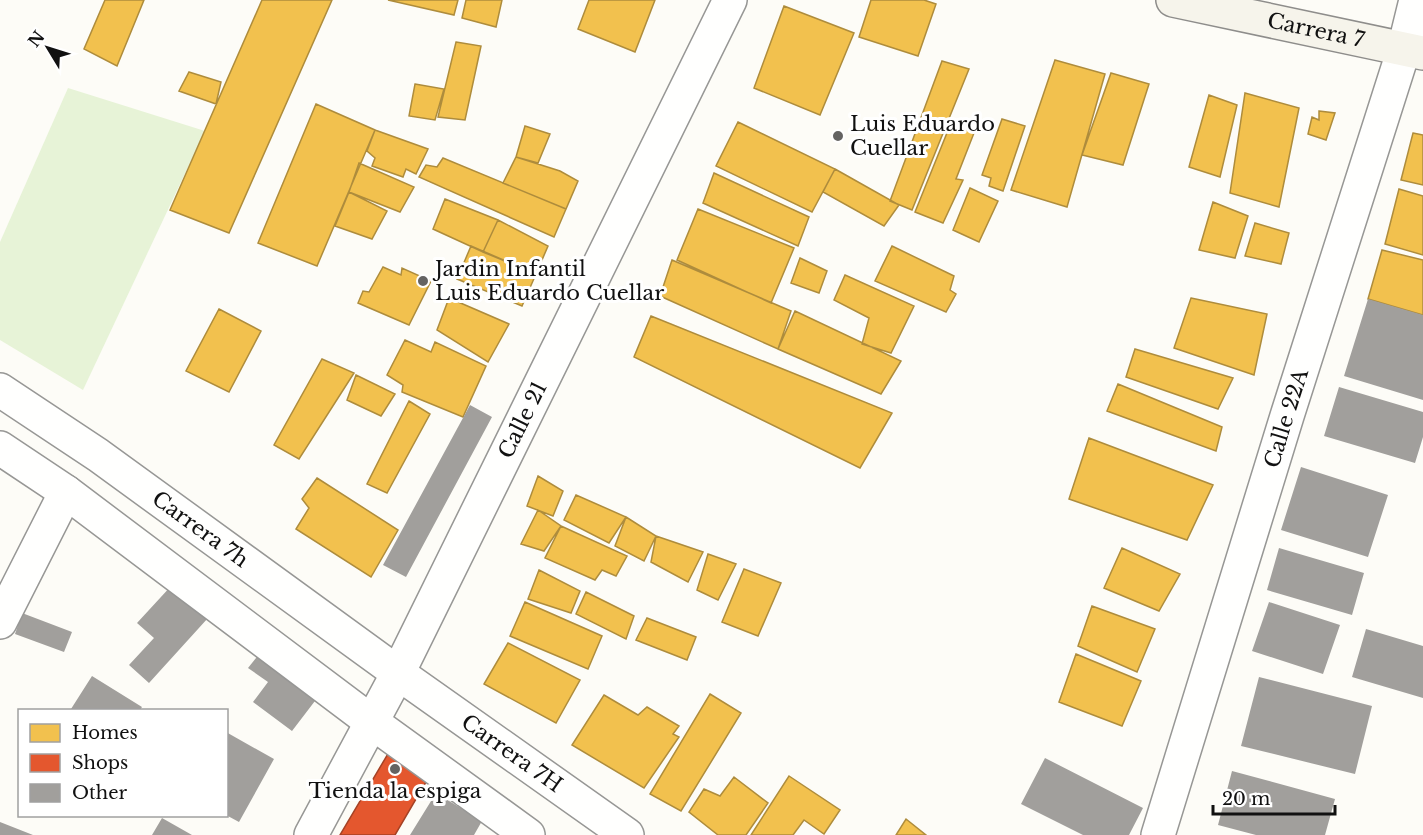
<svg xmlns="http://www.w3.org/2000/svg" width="1423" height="835" font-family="'Libre Baskerville',serif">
<rect width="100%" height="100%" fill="#fdfcf7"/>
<path fill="#e7f3d7" d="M68,88L205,131L83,390L0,340V242Z"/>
<path fill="#f2c14e" stroke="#ae8c3c" stroke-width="1.5" d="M105,0H144L117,66L84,49Z
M262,0H332L229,233L170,210Z
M388,0H458L454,15Z
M466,0H502L496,27L462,18Z
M589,0H655L635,52L578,29Z
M871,0H924L936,4L918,56L859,37Z
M784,6L854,33L820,115L754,88Z
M456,42L481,46L465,120L438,117Z
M1055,60L1105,74L1067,207L1011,190Z
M942,61L969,69L912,210L890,201Z
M189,72L221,82L216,104L179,91Z
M1111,73L1149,84L1123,165L1082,155Z
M415,84L444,89L435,120L409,116Z
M1245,93L1299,108L1279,207L1230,193Z
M1209,95L1237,105L1220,177L1189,167Z
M316,104L375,130L317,266L258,243Z
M1319,111L1335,113L1326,140L1308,134L1312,117L1319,120Z
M1002,119L1025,126L1003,191L989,186L991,178L982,175Z
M738,122L835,169L812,212L716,166Z
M951,123L974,133L956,179L963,180L943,223L915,212Z
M525,126L550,134L538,163L516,157Z
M375,130L428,149L416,174L406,169L403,177L372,166L375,158L367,151Z
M1413,133L1423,135V185L1401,180Z
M516,157L560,171L578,181L566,209L503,183Z
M443,158L566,209L554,237L419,177L426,165L437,167Z
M359,163L414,187L400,212L349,192Z
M835,169L899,205L884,226L823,192Z
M714,173L809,217L798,246L703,203Z
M970,188L998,201L979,242L953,230Z
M1399,189L1423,196V255L1385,244Z
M349,192L387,211L372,239L335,226Z
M445,199L498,220L483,252L433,229Z
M1213,202L1248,216L1235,258L1199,250Z
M698,209L794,248L771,303L677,260Z
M498,220L548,246L536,274L483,252Z
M1255,223L1289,233L1281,264L1245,256Z
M471,246L536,274L522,306L457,279Z
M892,246L954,276L950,290L956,294L946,312L875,281Z
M1382,250L1423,260V315L1368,299Z
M800,258L827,271L819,293L791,283Z
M672,260L791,311L778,349L660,296Z
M383,267L401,275L402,268L431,281L409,325L358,303L363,291L369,292Z
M845,275L914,306L891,353L862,344L869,318L834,300Z
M449,298L509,324L488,362L437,330Z
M1191,298L1267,314L1254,375L1174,348Z
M219,309L261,331L229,392L186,371Z
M795,311L901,361L881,394L778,349Z
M651,316L892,413L860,468L634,357Z
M405,340L431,352L435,342L486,366L463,417L402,392L403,385L387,375Z
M1135,349L1233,378L1218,409L1126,377Z
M322,359L354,373L299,459L274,445Z
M356,375L395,394L381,416L347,400Z
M1118,384L1222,427L1216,451L1107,411Z
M409,401L430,414L387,493L367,484Z
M1089,438L1213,485L1187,540L1069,499Z
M538,476L563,491L553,516L527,506Z
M317,478L398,530L371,577L296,529L309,508L302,499Z
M576,495L626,517L609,543L564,520Z
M538,510L561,526L544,551L521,544Z
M626,517L656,536L644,561L615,546Z
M561,526L627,556L616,576L602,570L595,580L545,558Z
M656,536L703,552L688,582L651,562Z
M1122,548L1180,574L1159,611L1104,588Z
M708,554L736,564L718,600L697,590Z
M744,569L781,583L758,636L722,622Z
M539,570L580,591L571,613L528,599Z
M586,592L634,616L626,639L576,614Z
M525,602L602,636L588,669L510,636Z
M1092,606L1155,629L1137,672L1078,646Z
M647,618L696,637L687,660L636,640Z
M508,643L580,680L556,723L484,684Z
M1076,654L1141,681L1122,726L1059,702Z
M710,694L741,713L681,811L650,794Z
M604,695L638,715L647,707L679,726L673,734L679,737L644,788L572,745Z
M789,776L840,810L824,834L804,820L793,835H751Z
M734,777L768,803L746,835H718L689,812L704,789L720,796Z
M906,819L926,835H896Z"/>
<path fill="#e4572e" stroke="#a54225" stroke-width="1.5" d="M392,747L433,770L395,835H340Z"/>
<path fill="#a19f9c" d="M1368,299L1423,315V400L1344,376Z
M1339,387L1423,412V437L1415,463L1324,436Z
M470,405L492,417L406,577L383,565Z
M1301,467L1388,495L1368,557L1281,530Z
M1279,548L1364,573L1352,615L1267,590Z
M172,585L208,618L149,683L129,665L154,638L137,623Z
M1269,602L1340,625L1323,674L1252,651Z
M22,613L72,632L64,652L15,634Z
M1366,629L1423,646V698L1352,677Z
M260,653L318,697L292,731L253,702L268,682L248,668Z
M92,676L142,707L140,710H74L71,709Z
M1259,677L1372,706L1355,774L1241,746Z
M226,732L274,759L239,822L226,815Z
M1045,758L1143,808L1129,835H1083L1021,804Z
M1232,771L1335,799L1325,835H1256L1218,825Z
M436,793L482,821L474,835H410Z
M162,818L192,835H152Z
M0,822L33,835H0Z"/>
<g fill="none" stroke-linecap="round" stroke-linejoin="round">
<defs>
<g id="minor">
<path d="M0,622L66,492"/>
<path id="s1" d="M311,835L398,673L730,0"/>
<path id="s2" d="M1158,835L1287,416L1404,49L1416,0"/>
</g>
<g id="tertiary">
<path id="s3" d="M0,390L98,455L398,673L627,835"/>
<path d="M0,448L66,492L373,723L528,835"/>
</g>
<g id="secondary">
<path id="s4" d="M1173,0L1423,53"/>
</g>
</defs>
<use href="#minor" stroke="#979795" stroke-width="36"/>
<use href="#tertiary" stroke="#979795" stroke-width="36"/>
<use href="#secondary" stroke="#8e8d8b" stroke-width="36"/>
<use href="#minor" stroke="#fffffe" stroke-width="33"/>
<use href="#tertiary" stroke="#fffffe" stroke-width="33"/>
<use href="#secondary" stroke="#f6f4eb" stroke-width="33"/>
</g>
<g fill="#646362" stroke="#fff" stroke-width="2">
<circle cx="838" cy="136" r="6"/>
<circle cx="423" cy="281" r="6"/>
<circle cx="395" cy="769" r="6"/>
</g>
<g text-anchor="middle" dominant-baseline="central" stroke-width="6" stroke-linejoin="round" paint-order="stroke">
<g font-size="21" fill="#111" stroke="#fff">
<text stroke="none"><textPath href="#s4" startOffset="146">Carrera 7</textPath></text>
<text stroke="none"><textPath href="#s2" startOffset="436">Calle 22A</textPath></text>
<text stroke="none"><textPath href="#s1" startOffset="466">Calle 21</textPath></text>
<text stroke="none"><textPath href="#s3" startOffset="244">Carrera 7h</textPath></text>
<text stroke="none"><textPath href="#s3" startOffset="628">Carrera 7H</textPath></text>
</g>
<g font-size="21" fill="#111" stroke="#fff" text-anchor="start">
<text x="850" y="124">Luis Eduardo<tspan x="850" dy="24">Cuellar</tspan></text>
<text x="435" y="269">Jardin Infantil<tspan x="435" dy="24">Luis Eduardo Cuellar</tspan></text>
<text x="395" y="791" text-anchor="middle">Tienda la espiga</text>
</g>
</g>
<rect x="18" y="709" width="210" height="108" fill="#ffffff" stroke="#a0a0a0" stroke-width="1.5"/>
<rect x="30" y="724" width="30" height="18" fill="#f2c14e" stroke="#a0a0a0" stroke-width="1.5"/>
<text x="72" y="739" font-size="18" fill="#111111">Homes</text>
<rect x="30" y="754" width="30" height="18" fill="#e4572e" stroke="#a0a0a0" stroke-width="1.5"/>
<text x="72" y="769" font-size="18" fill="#111111">Shops</text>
<rect x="30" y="784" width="30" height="18" fill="#a19f9c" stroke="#a0a0a0" stroke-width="1.5"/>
<text x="72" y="799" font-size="18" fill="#111111">Other</text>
<g transform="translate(48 48) rotate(308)" stroke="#ffffff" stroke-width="4.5" paint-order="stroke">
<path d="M0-4.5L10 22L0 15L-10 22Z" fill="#111111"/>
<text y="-9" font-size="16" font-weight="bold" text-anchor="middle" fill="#111111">N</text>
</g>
<path d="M1213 805v9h122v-9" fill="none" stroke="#111111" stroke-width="3"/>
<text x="1222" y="805" font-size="18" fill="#111111" stroke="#ffffff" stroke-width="4.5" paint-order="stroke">20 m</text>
</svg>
